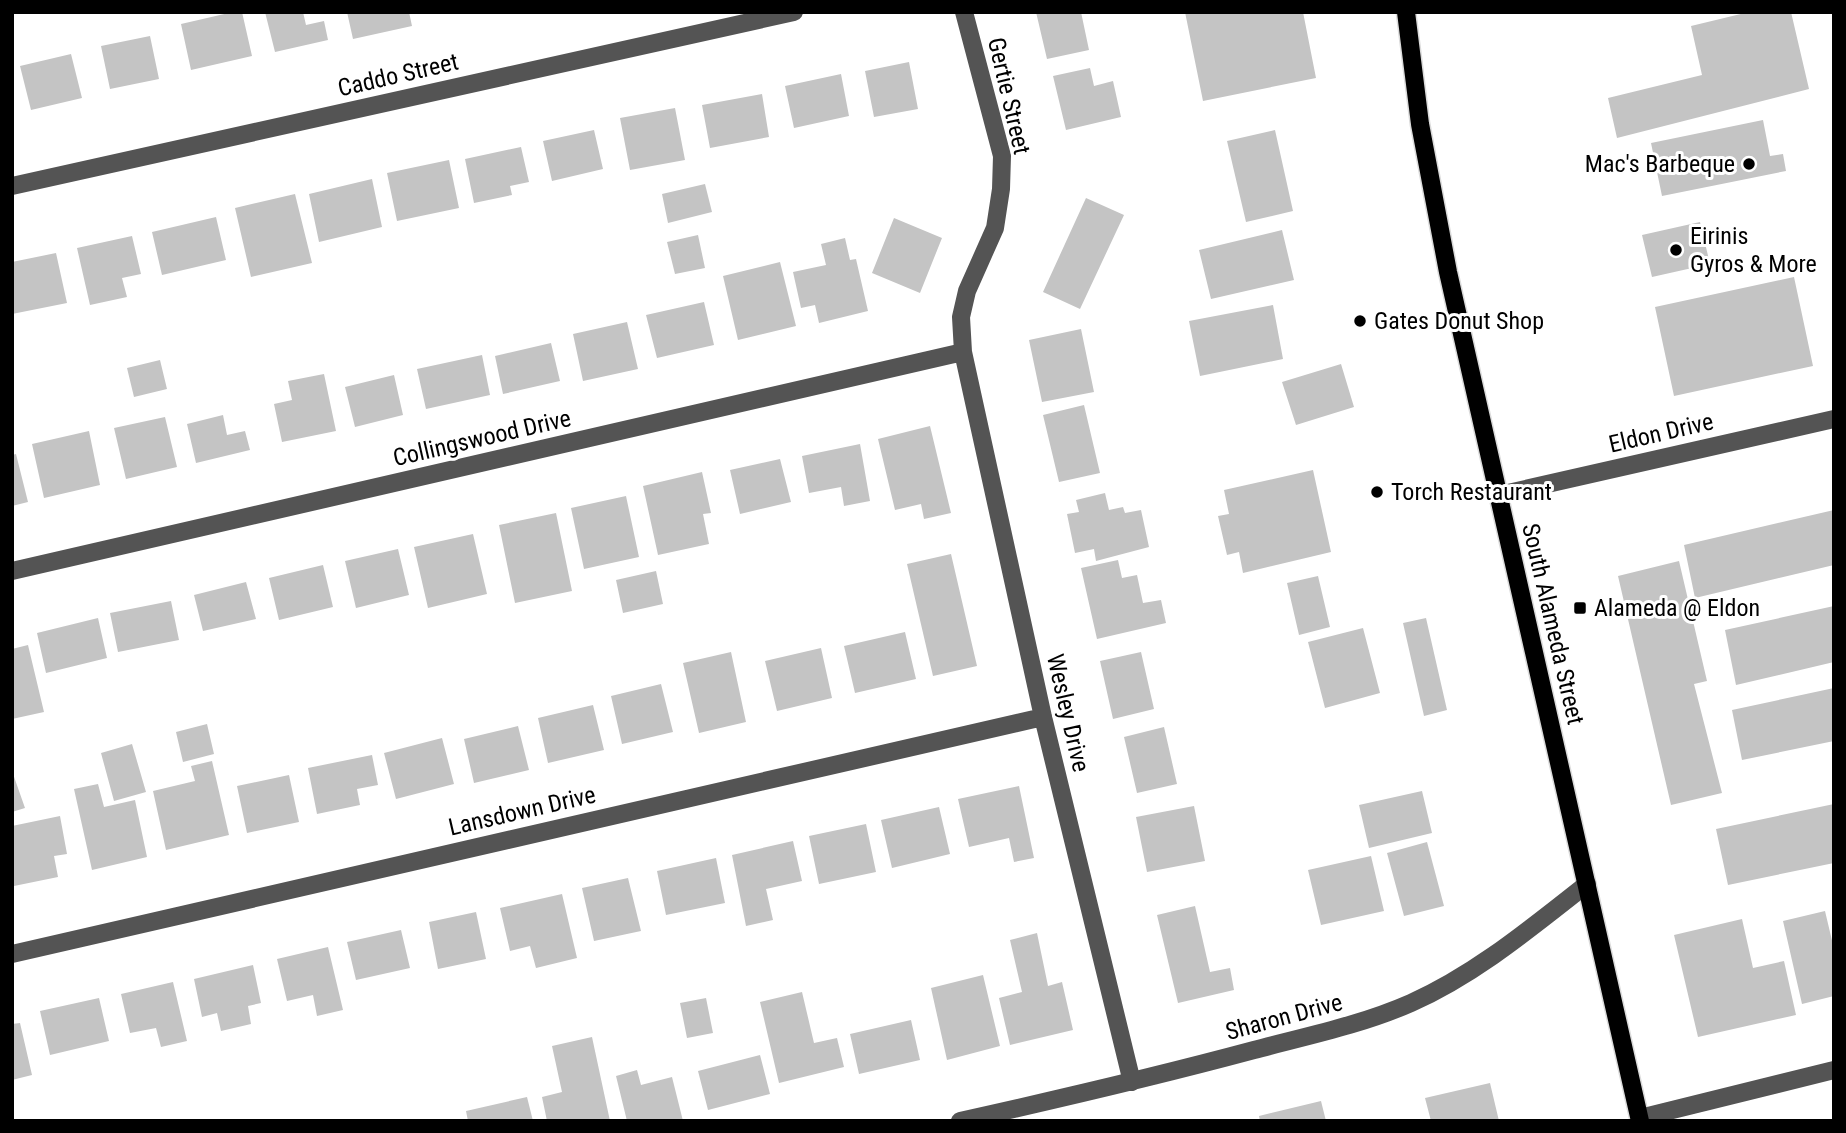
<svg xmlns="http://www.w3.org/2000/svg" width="1846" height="1133" font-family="'Roboto Condensed',sans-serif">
<rect width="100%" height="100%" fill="#fff"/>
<path fill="#c4c4c4" d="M233,12H242L252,56L191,70L181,24Z
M265,12H303L306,25L324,21L328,40L275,52Z
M347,12H409L412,26L353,39Z
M1036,12H1081L1089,50L1047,59Z
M1185,12H1303L1316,78L1203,101Z
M1749,12H1791L1809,89L1617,138L1608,98L1702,75L1691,26Z
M150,36L159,79L110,89L101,46Z
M71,54L82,98L31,110L20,66Z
M909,62L918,109L874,117L865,71Z
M1090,68L1094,86L1113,81L1121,117L1066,130L1053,76Z
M841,74L849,116L794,128L785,86Z
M762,94L769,137L710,148L702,105Z
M675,108L685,160L630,170L620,118Z
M1763,120L1770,156L1783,154L1786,171L1662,196L1651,143Z
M594,130L603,169L552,181L543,141Z
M1275,130L1293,211L1246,222L1227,141Z
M521,147L529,182L510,186L512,195L474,203L465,159Z
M449,160L459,208L397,221L387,173Z
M372,179L382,227L319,242L309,194Z
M705,184L712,212L668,223L662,194Z
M295,194L312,263L251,277L235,208Z
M1086,198L1124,215L1080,309L1043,292Z
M216,217L226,260L162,275L152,232Z
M894,218L942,238L920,293L872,273Z
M1700,222L1710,264L1652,277L1642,235Z
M1282,230L1294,280L1211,299L1199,250Z
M698,235L705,268L675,274L667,242Z
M132,236L141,274L122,278L127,297L90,305L77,248Z
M845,238L850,260L856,259L868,311L819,323L815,305L801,308L793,272L826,265L821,244Z
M56,253L67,303L12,314V262Z
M780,262L796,326L738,340L723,276Z
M1794,277L1813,366L1674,396L1655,307Z
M704,302L714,345L657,358L646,315Z
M1273,305L1283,359L1200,376L1189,321Z
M627,322L638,369L583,381L573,334Z
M1081,329L1094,392L1042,402L1029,340Z
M551,343L560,381L503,394L495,356Z
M482,355L490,395L426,409L417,369Z
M160,360L167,389L134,397L127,368Z
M1341,364L1354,407L1296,425L1282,382Z
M324,374L336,431L282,442L274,404L292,400L288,381Z
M394,375L403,415L355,427L345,387Z
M1084,405L1100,473L1059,482L1043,415Z
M223,415L227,435L245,431L250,450L196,463L187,424Z
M165,417L177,467L126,479L114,428Z
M930,426L951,513L924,519L921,504L895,510L878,439Z
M89,431L100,485L44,498L32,444Z
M860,444L870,501L844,506L841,487L809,493L802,456Z
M16,454L28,502L12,506V455Z
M780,459L791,502L740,514L730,470Z
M1313,470L1331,552L1243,573L1239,552L1227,555L1218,516L1229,514L1224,490Z
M702,472L711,513L703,514L709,544L658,555L643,486Z
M1105,493L1109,510L1123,507L1125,513L1141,510L1149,547L1096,561L1094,549L1075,553L1067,514L1079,512L1076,500Z
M626,496L639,557L584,569L571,508Z
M1834,510V565L1695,598L1684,545Z
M556,513L572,591L515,603L499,525Z
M473,534L487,594L428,608L414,547Z
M398,549L409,595L356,608L345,561Z
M951,554L977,666L933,676L907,564Z
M1118,560L1122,578L1137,575L1143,603L1161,600L1166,623L1097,639L1081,568Z
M1679,561L1707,681L1694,684L1722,793L1671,805L1618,576Z
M323,565L333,607L279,620L269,578Z
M656,571L663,604L623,613L616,580Z
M1318,576L1330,627L1299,635L1287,583Z
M246,582L256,619L203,631L194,595Z
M171,601L179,640L118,652L110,613Z
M1834,606V662L1736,685L1725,630Z
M98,618L107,658L46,673L37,633Z
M1426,618L1447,710L1424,716L1403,623Z
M1363,628L1380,693L1325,708L1308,642Z
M905,632L916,679L855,693L844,646Z
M28,645L44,712L12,719V649Z
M821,648L832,698L777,711L765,661Z
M731,652L746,722L699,733L683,663Z
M1141,652L1154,709L1113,719L1100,661Z
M661,684L673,732L622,744L611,696Z
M1834,688V741L1742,760L1732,710Z
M593,705L604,750L548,763L538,718Z
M207,724L214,754L183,762L176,732Z
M518,726L529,770L474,783L464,739Z
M1164,727L1177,784L1137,793L1124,737Z
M442,738L454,784L396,799L384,753Z
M132,744L146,792L114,801L101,753Z
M372,755L378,785L357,789L360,805L317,814L308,768Z
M212,761L229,835L166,850L153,791L195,781L191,766Z
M12,771L25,808L12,812Z
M289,775L299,822L247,833L237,786Z
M98,784L104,807L135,800L147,857L92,870L74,789Z
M1019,786L1034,858L1014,862L1009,838L969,847L958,799Z
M1422,791L1432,833L1369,848L1359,805Z
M1834,804V863L1728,885L1716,829Z
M1194,806L1205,861L1147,872L1136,817Z
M939,807L950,854L892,868L881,820Z
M60,816L67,854L54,856L58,877L14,886L12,826Z
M866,824L876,872L819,884L809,836Z
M793,841L802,881L766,889L773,920L746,926L732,855Z
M1427,842L1444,906L1404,916L1387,853Z
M1371,856L1384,911L1321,925L1308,870Z
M716,858L725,903L666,915L657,871Z
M628,878L641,931L594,941L582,888Z
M562,894L577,958L536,968L530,946L510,951L500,908Z
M1195,906L1210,972L1230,968L1234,990L1178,1003L1157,915Z
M1825,911L1834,949V996L1802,1004L1783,921Z
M476,912L486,959L438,969L429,922Z
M1742,919L1753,968L1784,961L1796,1015L1698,1037L1674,935Z
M401,930L410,968L356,980L347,942Z
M1037,933L1048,986L1062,982L1073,1030L1010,1045L999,998L1022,992L1010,940Z
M328,947L343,1010L317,1016L313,995L287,1001L277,959Z
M253,965L261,1003L248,1006L251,1024L221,1031L217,1013L202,1017L194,979Z
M983,975L1000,1046L947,1060L931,988Z
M173,982L187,1041L161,1047L156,1028L130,1033L121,994Z
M802,992L814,1043L837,1038L844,1067L779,1083L760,1002Z
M99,998L109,1041L50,1055L40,1011Z
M706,998L713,1033L687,1038L680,1003Z
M911,1020L920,1060L859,1074L850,1034Z
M20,1023L32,1075L12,1080V1024Z
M592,1037L610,1121H547L542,1097L562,1092L552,1046Z
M760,1055L770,1094L708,1110L698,1071Z
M637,1070L641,1085L672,1077L683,1121H627L616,1076Z
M1490,1083L1499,1121H1431L1425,1098Z
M527,1097L533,1121H468L466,1111Z
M1321,1101L1326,1121H1260L1259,1116Z"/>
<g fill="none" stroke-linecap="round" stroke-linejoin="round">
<defs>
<path id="major" d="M1406,12L1420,124L1448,272L1640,1121"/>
</defs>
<use href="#major" stroke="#dbdbdb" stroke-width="21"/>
<path stroke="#545454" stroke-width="18" d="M964,12L1002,156L1001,189L995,228L967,291L961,317L963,352L1043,717L1132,1082
M12,186L794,12
M1499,495L1834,419
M12,571L963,352
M12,954L1043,717
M1640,1118L1834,1070
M960,1121C1059,1099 1157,1076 1254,1050C1307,1036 1361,1025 1411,1003C1476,974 1532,927 1587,884"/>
<use href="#major" stroke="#000" stroke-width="18"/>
</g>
<g fill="#000" stroke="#fff" stroke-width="2.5">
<circle cx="1749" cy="164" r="7"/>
<circle cx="1676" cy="250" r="7"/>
<circle cx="1360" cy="321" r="7"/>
<circle cx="1377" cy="492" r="7"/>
<rect x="1573" y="601" width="14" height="14" rx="3.5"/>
</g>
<g text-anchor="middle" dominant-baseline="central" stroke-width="6" stroke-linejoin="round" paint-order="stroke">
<g font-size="24" fill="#000" stroke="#fff">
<text transform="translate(398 75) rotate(-13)">Caddo Street</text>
<text transform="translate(1009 96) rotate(77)">Gertie Street</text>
<text transform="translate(1661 433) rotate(-13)">Eldon Drive</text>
<text transform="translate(482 438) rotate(-13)">Collingswood Drive</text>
<text transform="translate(1553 624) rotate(77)">South Alameda Street</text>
<text transform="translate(1068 713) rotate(77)">Wesley Drive</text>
<text transform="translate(522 811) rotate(-13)">Lansdown Drive</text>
<text transform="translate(1284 1017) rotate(-15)">Sharon Drive</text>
</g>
<g font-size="24" fill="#000" stroke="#fff" text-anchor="start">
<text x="1735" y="164" text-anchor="end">Mac's Barbeque</text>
<text x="1690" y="236">Eirinis<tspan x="1690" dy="28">Gyros &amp; More</tspan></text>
<text x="1374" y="321">Gates Donut Shop</text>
<text x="1391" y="492">Torch Restaurant</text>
<text x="1594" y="608">Alameda @ Eldon</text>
</g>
</g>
<rect width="1846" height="1133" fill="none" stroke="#000000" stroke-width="28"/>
</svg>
